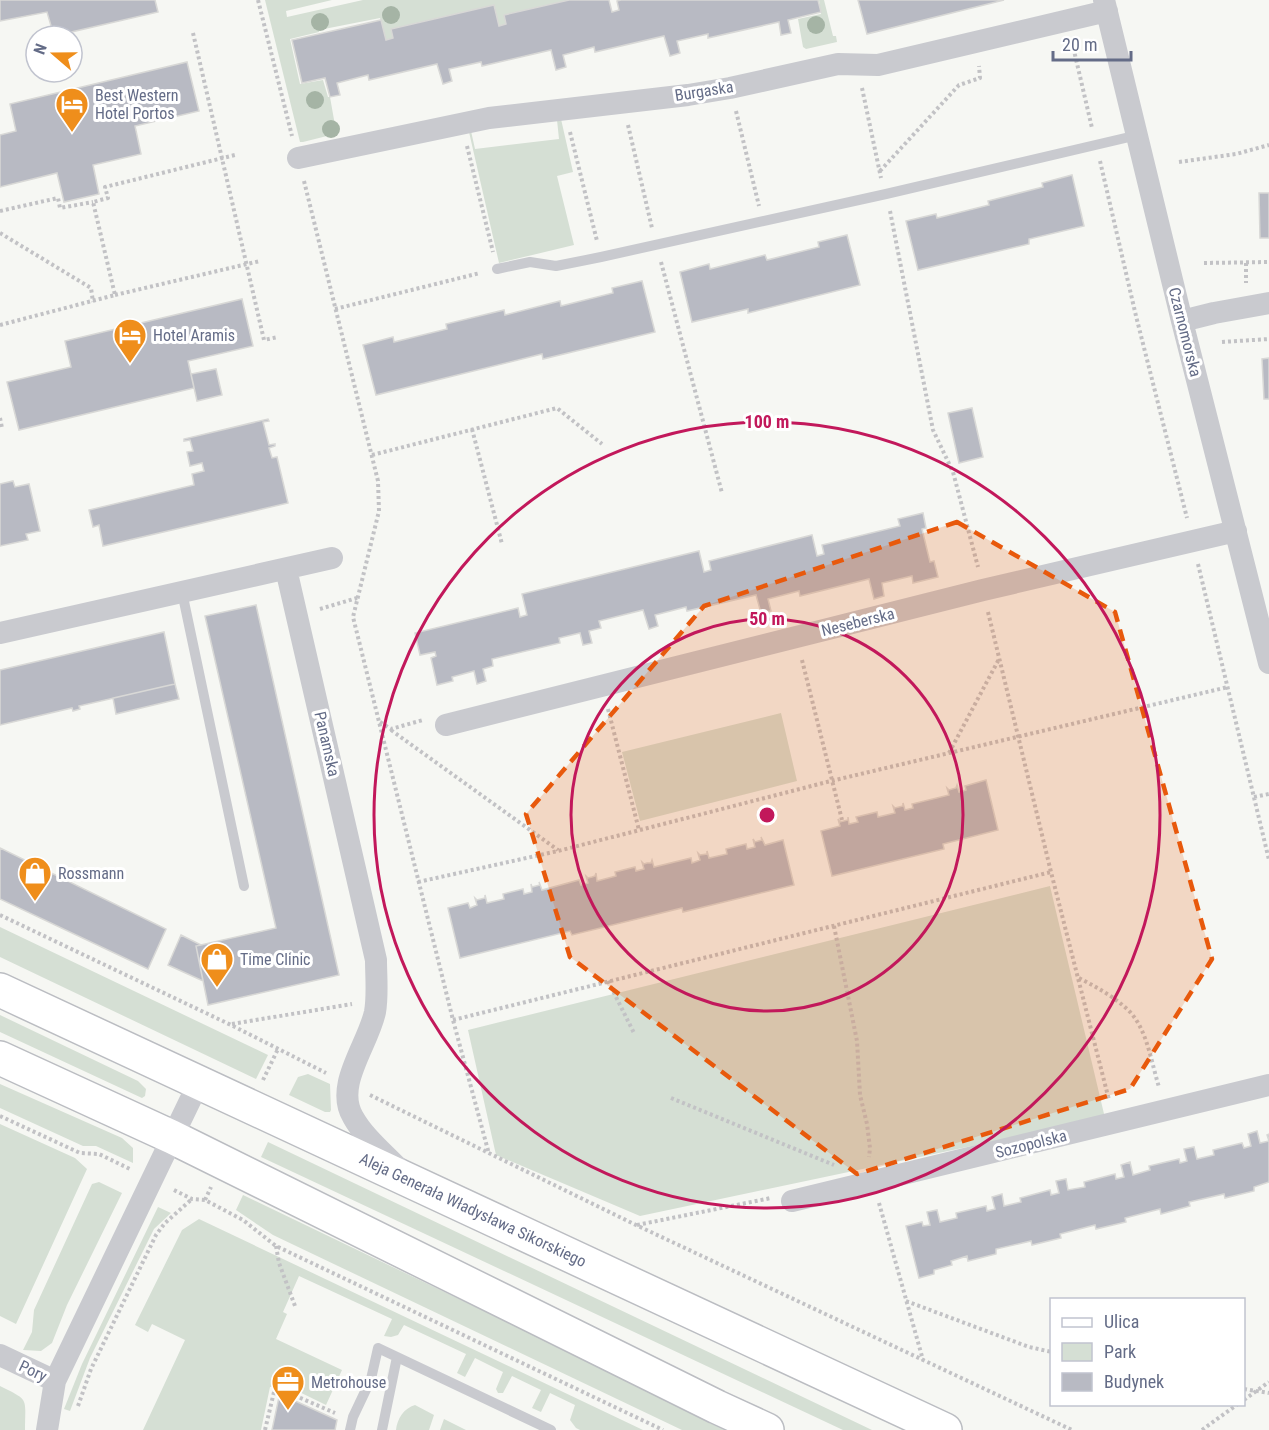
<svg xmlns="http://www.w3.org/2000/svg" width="1269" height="1430" font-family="'Roboto Condensed',sans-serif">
<rect width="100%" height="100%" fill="#f6f7f3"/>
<path fill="#d5dfd4" d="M265,0H332L286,11L287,17L363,0H569L504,15L506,24L499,26L391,29L393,38L386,40L380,18L319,30V32L290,39L300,84L323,80L328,97H330L336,131L335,134L303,142H300Z
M819,0H824L833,36H836L837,42L806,49L803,47L798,19L821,14Z
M561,119L573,172L557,176L574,245L499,263L469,132L471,131L475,149L559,139L557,120Z
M781,713L797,781L640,821L622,752Z
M1050,886L1105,1118L640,1216L496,1155L468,1030Z
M0,927L268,1055L256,1079L0,957Z
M0,1015L138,1081L146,1089L145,1096L142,1098L0,1032Z
M308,1074L330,1084L331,1110L330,1112H325L289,1095L298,1077Z
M0,1084L122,1138L133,1148V1163L96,1146H83L0,1108Z
M0,1124L75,1158L87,1169L16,1324L0,1316Z
M268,1142L872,1430H843L261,1157Z
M99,1182L122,1193L67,1305L52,1343L41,1351L23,1350L32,1332L34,1310L92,1184Z
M243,1195L532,1334L724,1430H682L273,1235L236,1210Z
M158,1207L171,1213L154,1229L90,1358L70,1411L64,1409L82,1364Z
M199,1219L643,1430H580L576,1428L570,1420L575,1405L550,1393L541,1412L532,1408L541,1390L512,1376L503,1393H498L496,1389L503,1372L475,1358L465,1377L457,1373L466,1354L404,1325L398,1335L391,1337L384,1336L392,1319L299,1276L283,1312L287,1314L276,1339L342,1370L326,1405L287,1386L270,1387L261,1430H143L185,1340L152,1324L148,1332L135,1325L182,1230Z
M0,1386C30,1401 25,1397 25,1430H0Z
M415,1405L434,1415L429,1430H396C397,1419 404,1408 415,1405Z
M444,1419L466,1430H440Z"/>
<path fill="#b8bac3" stroke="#d8d8d6" stroke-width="1.5" d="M0,0H155L158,12L54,36L47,12L0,21Z
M569,0H609L612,12L619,10L617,1L621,0H818L821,12L788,20L791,33L781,35L779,22L708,38V34L677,41L680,53L670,56L664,36L595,52L594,47L563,55L566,67L556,70L551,50L482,66L481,62L449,69L452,81L443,84L437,64L369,80L368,75L337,83L340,95L330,97L325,78L302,83L292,40L381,20L386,40L393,38L391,29L494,5L499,26L506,24L504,15Z
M858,0H1004L867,34Z
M187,62L199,111L135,126L141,154L93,165L99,194L64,202L57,173L0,187V135L16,131L10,104Z
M1072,175L1084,226L1029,239V244L918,270L906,221L936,214L937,218L989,205L988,201L1043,187L1042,183Z
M1259,193H1269V238H1260Z
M847,235L860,285L748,313V309L692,322L680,272L709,264L710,269L765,255L767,260L819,247L818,242Z
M642,281L655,332L543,359L542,354L376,395L363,345L393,337L394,342L447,329L446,324L504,310L505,315L560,301L561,306L613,293L612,288Z
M242,299L253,346L188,361L194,388L19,430L7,382L71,367L65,341Z
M1269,358V399H1264L1262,359Z
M216,369L222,395L197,401L191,374Z
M972,408L983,457L959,463L948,413Z
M268,419L269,421L263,422L269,445L275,444V446L269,448L272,458L277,457L288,503L103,546L99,525L93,527L89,510L194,485L192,474L204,471L202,463L190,466L187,452L193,451L190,440L184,441V439Z
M13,481L15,487L29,484L40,531L26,534L28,540L0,546V484Z
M923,513L926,528L922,529L930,562L934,561L938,577L913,583L912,576L882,583L884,596L874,599L869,579L800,596L799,591L768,599L771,611L761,613L756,595L687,611L686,607L655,615L658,626L649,629L643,610L599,621L601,628L589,631L592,643L583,645L580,633L559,638L560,643L492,659L493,666L483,669L486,681L477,684L474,671L452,677L453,681L437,685L431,658L436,656L435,652L420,655L415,633L518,608L520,617L527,615L522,594L699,551L704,572L711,570L709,561L812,535L817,556L824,554L822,545L900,526L898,519Z
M256,605L339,975L208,1005L196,946L276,928L205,616Z
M164,632L175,684L79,706L80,709L73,711L72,708L0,725V670Z
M175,684L179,699L116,714L113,698Z
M986,780L998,830L943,844L944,849L832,876L821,831L840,826L838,819L840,822L848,820V817L849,824L858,822L856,817L877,812L878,817L895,813L893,806L895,808L903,806V803L905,810L913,808L912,804L949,795L947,788L949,790L956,788L957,785L959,792L966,790L965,786Z
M761,837L765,845L783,840L794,885L683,912L682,908L572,935L570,931L460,958L448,908L468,903L470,908L477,905L475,898L477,900L485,898V895L487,903L504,899L503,894L523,889L524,894L532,892L531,884L532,887L540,885L539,882L542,890L579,880L581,885L588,883L586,876L588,878L592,877L595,876L596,873L597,881L616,876L615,872L635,867L636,871L644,869L642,862L644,864L647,863H651L652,860L654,867L691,858L692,863L700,860L698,853L700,855L707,854V851L709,858L727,854L726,849L746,844L747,849L755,847L753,839L755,842L762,840Z
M0,848L166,929L148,969L0,899Z
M181,935L201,945L196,946L203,981L168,965Z
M1257,1131L1260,1143L1269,1141L1267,1135L1269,1134V1182L1254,1187V1191L1225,1198L1224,1194L1189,1202L1190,1206L1161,1214L1160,1209L1125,1218L1126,1222L1096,1229L1095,1225L1060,1234L1061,1238L1032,1245L1031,1241L996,1249V1254L968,1261L967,1256L951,1261L952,1265L934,1270V1274L919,1278L906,1226L922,1222L923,1226L930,1225L927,1212L937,1210L940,1222L957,1218L956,1213L986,1206L987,1211L995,1209L992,1197L1002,1194L1004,1206L1021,1202L1020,1198L1050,1190L1051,1195L1059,1193L1056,1181L1066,1179L1068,1190L1085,1187L1084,1182L1115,1174L1116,1179L1124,1177L1121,1165L1130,1162L1133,1175L1150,1170L1149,1166L1179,1159L1180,1163L1187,1161L1184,1149L1194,1147L1197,1159L1214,1155L1213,1150L1242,1143L1244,1148L1251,1146L1248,1134Z
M279,1397L291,1399L337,1420L335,1430H272Z"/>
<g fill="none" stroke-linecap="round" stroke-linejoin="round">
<defs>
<path id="primary" d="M0,990L945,1430
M0,1058L172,1137L717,1407L767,1430"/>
</defs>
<use href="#primary" stroke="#bbbdc2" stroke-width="36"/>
<path stroke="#c2c2c5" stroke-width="4" stroke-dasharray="3 3" stroke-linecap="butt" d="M258,0L292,136
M193,33L264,340L278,337
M1072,42L1092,128
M862,88L881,178
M736,111L759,206
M628,125L652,228
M570,132L597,241
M467,146L493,252
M1100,161L1136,316L1187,518
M1179,162L1236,154L1269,145
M880,171L959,85L980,78L979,66
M304,181L378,481L379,511L353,617L453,1020L489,1154
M0,211L58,198L60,208L93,202
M890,211L933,430L953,472L978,567
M0,233L91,288L93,302
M661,262L722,493
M1204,263L1269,262
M1246,263V283
M115,295L260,261
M335,309L480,273
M0,325L115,295L93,202L108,198L105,187L235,155
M1222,342L1269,339
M0,418L2,428
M472,429L502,544
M372,455L557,408L602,444
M1198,564L1269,860
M320,609L357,598
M988,612L1051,872L1109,1100
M802,660L842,820
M608,709L639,830
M380,722L391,729L423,720
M391,730L558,850
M949,753L999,659
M1254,797L1269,794
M418,882L558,851L831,781L1228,687
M0,915L231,1025L326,1073
M834,926L857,1041L860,1095L867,1124L870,1148L869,1157
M1079,978C1096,987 1113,996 1127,1009C1147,1027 1151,1062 1159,1087
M608,981L634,1033
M453,1020L1051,872
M232,1024L352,1004
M263,1080L278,1049
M370,1095L636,1225L1072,1430
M671,1098L834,1165
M0,1116L80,1153L99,1154L132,1170
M174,1190L192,1199L205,1200L243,1220L276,1246L663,1430
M205,1200L211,1187
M879,1203L923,1360
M637,1225L771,1198
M276,1246L279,1263L295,1306
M906,1301L1029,1347L1052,1352
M1244,1389L1269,1393
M1244,1400L1269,1382
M78,1406L91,1369L156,1235L165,1223L192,1199
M265,1430L274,1392L289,1393L335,1413
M1202,1430L1238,1404"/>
<path stroke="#c9cacf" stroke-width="10" d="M497,269L530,262L556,266L601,257L886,194L1138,135
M182,592L244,886
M350,1430L353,1417L371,1379L378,1348L551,1430
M382,1430L397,1357"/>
<path stroke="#c9cacf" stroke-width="22" d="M1104,0L1182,321L1269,663
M298,158L489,118L688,95L730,88L838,64L878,65L1107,11
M1182,321L1214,313L1269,303
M286,569L376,960C376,977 378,995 375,1012C368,1045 334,1085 353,1117C364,1137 384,1153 399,1169
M0,633L332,558
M446,725L983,590L1236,531
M792,1201L1269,1085
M0,1355L55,1381
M47,1430L55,1381L199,1082"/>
<use href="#primary" stroke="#fff" stroke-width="33"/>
</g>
<g fill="#a5b4a5">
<circle cx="391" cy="15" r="9"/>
<circle cx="320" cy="22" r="9"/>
<circle cx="816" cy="25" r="9"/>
<circle cx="315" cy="100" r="9"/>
<circle cx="331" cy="129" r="9"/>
</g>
<path fill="#e8590c" fill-opacity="0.2" stroke="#e8590c" stroke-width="4.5" stroke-dasharray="12 8" stroke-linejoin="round" d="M957,522L1115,612L1212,959L1130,1089L857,1174L570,957L526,814L704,606Z"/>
<g fill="none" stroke="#c2185b" stroke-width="3">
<circle cx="767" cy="815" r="196"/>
<circle cx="767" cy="815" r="393"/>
</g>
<defs>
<symbol id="hotel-pin" viewBox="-11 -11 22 30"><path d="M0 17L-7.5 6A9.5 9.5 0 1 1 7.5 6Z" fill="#ef8e1b" stroke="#fff"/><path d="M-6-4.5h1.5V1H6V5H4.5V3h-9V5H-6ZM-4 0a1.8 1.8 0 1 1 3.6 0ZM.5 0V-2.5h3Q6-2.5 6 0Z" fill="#fff"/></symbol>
<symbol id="shop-pin" viewBox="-11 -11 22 30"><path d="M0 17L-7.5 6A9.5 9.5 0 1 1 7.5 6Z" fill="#ef8e1b" stroke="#fff"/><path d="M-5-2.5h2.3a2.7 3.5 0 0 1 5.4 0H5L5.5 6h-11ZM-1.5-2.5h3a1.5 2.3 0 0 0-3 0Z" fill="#fff"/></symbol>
<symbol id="office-pin" viewBox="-11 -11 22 30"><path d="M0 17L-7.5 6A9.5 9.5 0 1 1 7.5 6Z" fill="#ef8e1b" stroke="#fff"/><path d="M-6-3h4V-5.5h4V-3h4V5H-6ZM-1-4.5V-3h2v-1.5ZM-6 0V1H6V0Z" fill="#fff"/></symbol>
</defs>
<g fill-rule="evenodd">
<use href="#hotel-pin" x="53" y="85" width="38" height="52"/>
<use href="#hotel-pin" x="111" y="316" width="38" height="52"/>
<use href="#shop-pin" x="16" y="854" width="38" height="52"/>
<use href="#shop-pin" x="198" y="940" width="38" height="52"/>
<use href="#office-pin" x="269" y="1363" width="38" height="52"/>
</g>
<g text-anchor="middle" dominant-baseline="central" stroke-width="6" stroke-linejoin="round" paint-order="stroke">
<g font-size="16" fill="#646c87" stroke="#fff">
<text transform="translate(704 91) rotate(-9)">Burgaska</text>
<text transform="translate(1185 332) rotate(76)">Czarnomorska</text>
<text transform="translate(858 622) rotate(-14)">Neseberska</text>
<text transform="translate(327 744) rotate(77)">Panamska</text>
<text transform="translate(1031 1144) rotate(-14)">Sozopolska</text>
<text transform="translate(473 1210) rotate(25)">Aleja Generała Władysława Sikorskiego</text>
<text transform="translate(33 1371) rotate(26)">Pory</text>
</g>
<g font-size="16" fill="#646c87" stroke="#fff" text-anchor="start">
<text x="95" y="95">Best Western<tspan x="95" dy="18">Hotel Portos</tspan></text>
<text x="153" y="335">Hotel Aramis</text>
<text x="58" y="873">Rossmann</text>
<text x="240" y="959">Time Clinic</text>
<text x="311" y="1382">Metrohouse</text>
</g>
</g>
<circle cx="767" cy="815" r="9" fill="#c2185b" stroke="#fff" stroke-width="3"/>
<g font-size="18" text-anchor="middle" font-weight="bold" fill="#c2185b" stroke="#fff" stroke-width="6" stroke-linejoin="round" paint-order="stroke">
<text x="767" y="428">100 m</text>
<text x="767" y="625">50 m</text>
</g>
<rect x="1050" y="1298" width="195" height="108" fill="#ffffff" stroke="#c1c4cf" stroke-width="1.5"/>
<rect x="1062" y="1318" width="30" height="9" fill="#ffffff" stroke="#c1c4cf" stroke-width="1.5"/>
<text x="1104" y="1328" font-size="18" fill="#646c87">Ulica</text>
<rect x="1062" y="1343" width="30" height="18" fill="#d5dfd4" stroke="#c1c4cf" stroke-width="1.5"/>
<text x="1104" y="1358" font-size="18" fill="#646c87">Park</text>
<rect x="1062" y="1373" width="30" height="18" fill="#b8bac3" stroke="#c1c4cf" stroke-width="1.5"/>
<text x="1104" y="1388" font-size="18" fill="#646c87">Budynek</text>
<g transform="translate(54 54) rotate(290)"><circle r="28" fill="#ffffff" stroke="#c1c4cf" stroke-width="1.5"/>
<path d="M0-4.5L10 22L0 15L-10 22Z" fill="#ef8e1b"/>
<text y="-9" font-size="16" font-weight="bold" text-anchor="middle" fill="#646c87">N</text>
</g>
<path d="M1053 51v9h78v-9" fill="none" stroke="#646c87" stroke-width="3"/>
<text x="1062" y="51" font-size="18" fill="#646c87" stroke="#ffffff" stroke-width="4.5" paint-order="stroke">20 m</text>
</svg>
